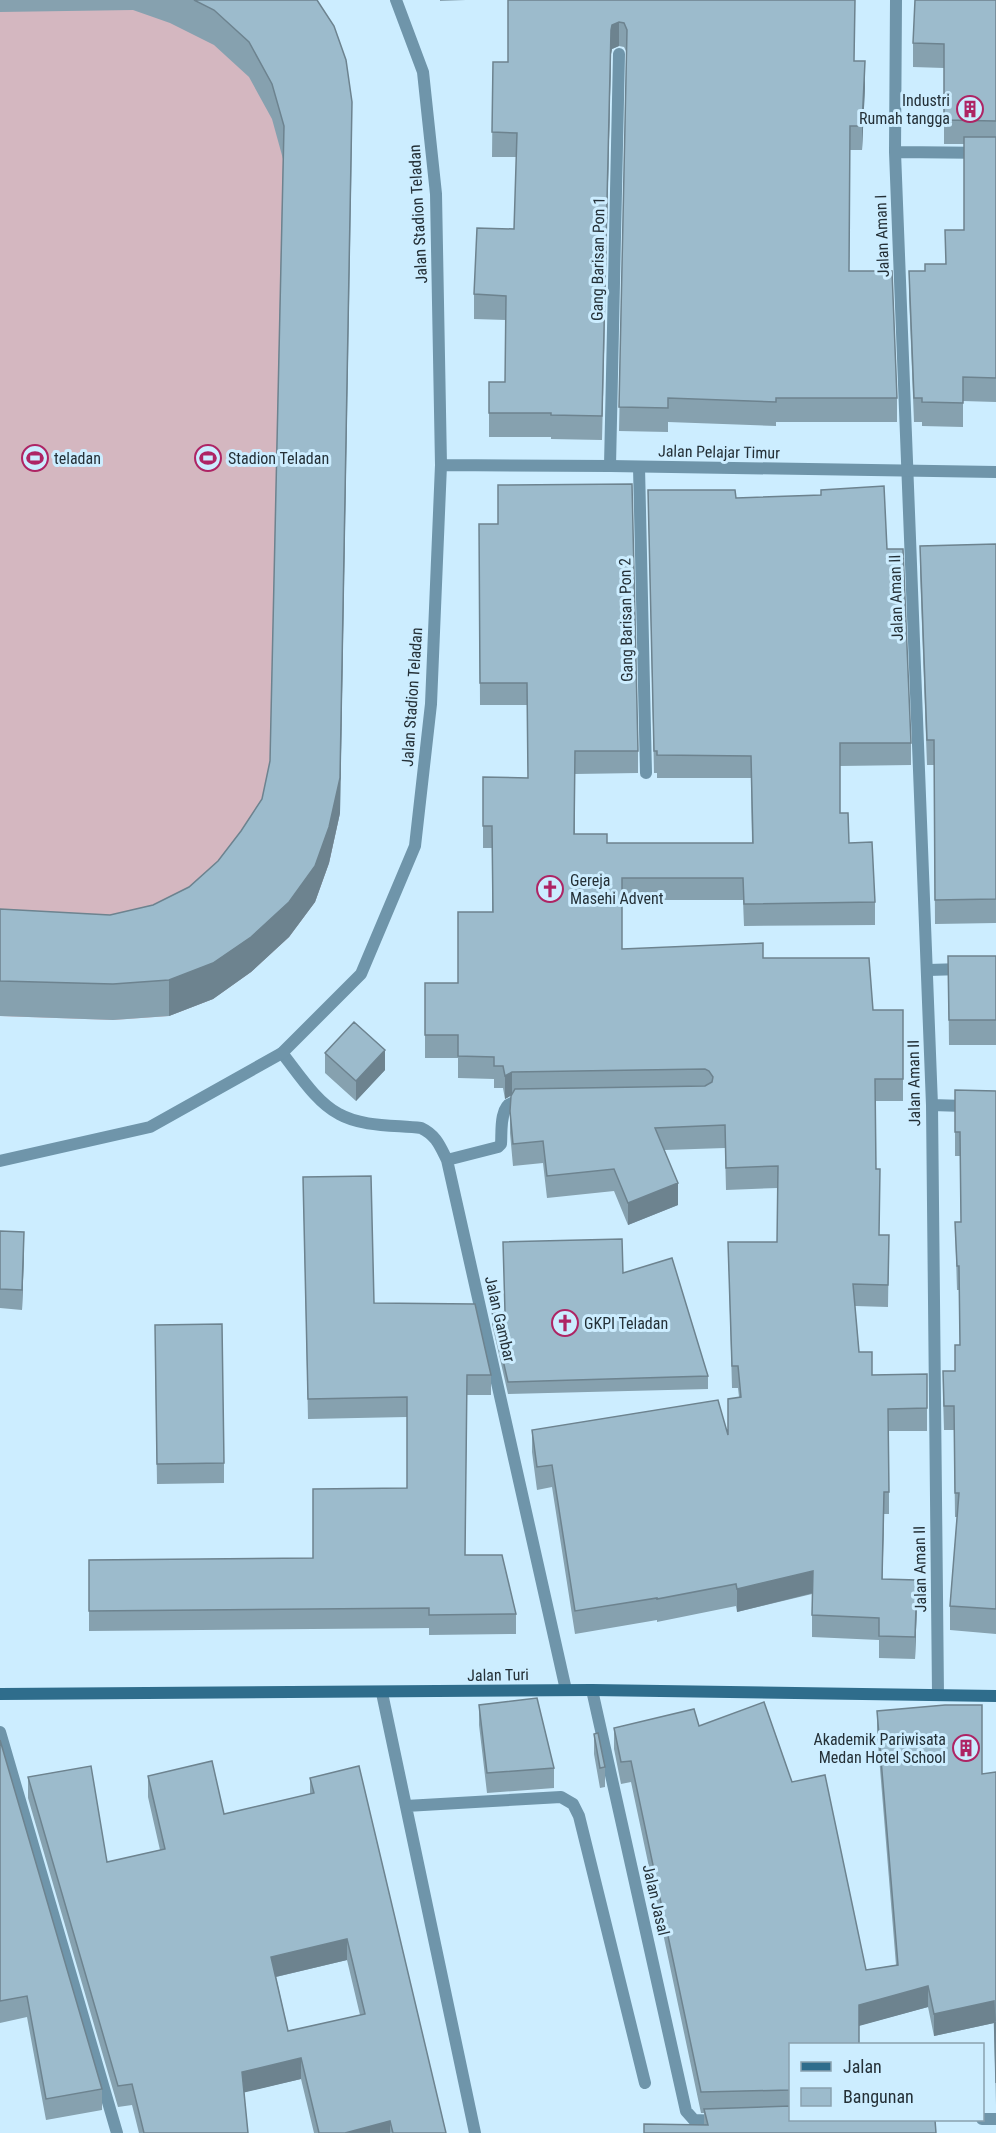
<svg xmlns="http://www.w3.org/2000/svg" width="996" height="2133" font-family="'Roboto Condensed',sans-serif">
<rect width="100%" height="100%" fill="#ccedff"/>
<path fill="#d4b7c0" d="M0,0H281L340,813L329,863L315,902L289,937L251,972L213,999L169,1016L113,1020L0,1016Z"/>
<g fill="none" stroke-linecap="round" stroke-linejoin="round">
<path stroke="#6f95aa" stroke-width="12" d="M928,970L996,968"/>
<path stroke="#6f95aa" stroke-width="12" d="M896,0L895,152L932,1105L938,1694
M895,152L996,153
M610,466L619,54
M639,467L646,773
M282,1053C298,1073 316,1102 339,1114C362,1127 395,1125 421,1128C436,1135 440,1146 447,1160L566,1690
M932,1105L996,1107
M447,1160L498,1147L501,1144C502,1134 499,1107 512,1103C516,1102 522,1103 526,1103
M592,1690L686,2111L694,2120L720,2121
M382,1693L475,2133
M0,1732L117,2133
M406,1806L561,1797L573,1804L579,1816L645,2083
M982,2119H996"/>
<path stroke="#6f95aa" stroke-width="12" d="M441,465L610,466L996,472
M0,1161L150,1127L282,1053L361,974L415,846L431,704L441,465L436,194L423,72L396,0"/>
<path stroke="#2f6d8c" stroke-width="12" d="M0,1694L592,1690L996,1696"/>
</g>
<path fill="#86a1af" fill-rule="evenodd" d="M0,0H317L352,137L340,813L329,863L315,902L289,937L251,972L213,999L169,1016L113,1020L0,1016V909L110,915L153,905L189,887L218,861L241,831L262,799L270,761L283,159L272,119L249,77L214,45L170,23L133,10L0,12Z
M440,0H466L440,1Z
M508,0L854,61L865,86L862,150H850L849,271L897,398V422H776V426L668,422V432L619,431L627,53L624,47L619,46L612,49L611,54L602,440L551,439V437H489V382H505L506,320L474,319V294L514,229L517,157H492L493,62H508Z
M996,0V402L963,401V427L922,426V422H914L909,295V271H925L945,264L964,230V144H944V68L913,67V43Z
M648,490L736,498L887,549L911,743V765L840,766V813L849,843L875,902V925L744,926L743,900H622V949L763,958L873,1010H903V1101H875L876,1169L879,1235H889L888,1307L855,1306L859,1352L872,1375L927,1374V1431H889V1514H884L882,1579L917,1602L915,1659L879,1658V1640L812,1637V1594L737,1612L736,1606L657,1622V1620L575,1634L552,1487L537,1490L532,1452V1430L728,1435L739,1397L738,1388H732L728,1242H777L778,1188L726,1190L725,1148L664,1150L678,1205L628,1225L614,1191L547,1198L543,1163L513,1166L510,1133V1111L512,1095L505,1099L503,1088H494V1079L458,1078V1058H425V983H458L492,912V848H483V777L528,778L527,705H480L479,524L638,751V773L575,774V834L607,843H752L751,778H657V773H654Z
M996,544V923L935,924L934,765H927L920,571V546Z
M948,956H996V1045H949Z
M325,1053L385,1070L356,1101L325,1073Z
M955,1090L996,1091V1634L950,1630V1606L957,1517H955L954,1430H944L943,1396L955,1371L960,1345L959,1290H957L955,1222H961L960,1156H955Z
M303,1177L374,1303L491,1375V1395H467L465,1555L516,1614V1634L429,1635V1628L89,1631V1560L313,1558L407,1488V1417L308,1419Z
M0,1231L24,1251L22,1310L0,1308Z
M623,1273L708,1376V1389L508,1394L492,1324V1312H505Z
M155,1345L224,1463V1483L157,1484Z
M479,1705L554,1768V1788L487,1793L479,1725Z
M877,1711L982,1774L996,1772V2105L994,2023L934,2036L928,2007L790,2044V2120L704,2125V2113H701L631,1782L621,1784L614,1749V1728L699,1726L792,1782L866,1970L896,1965L877,1732Z
M594,1734L605,1767V1787L600,1788L594,1754Z
M0,1740L102,2089V2110L46,2120L27,2017L0,2023Z
M148,1776L224,1814L310,1794V1778L446,2133H314L301,2079L244,2092L248,2133H139L132,2105L118,2107L28,1798V1777L107,1862L160,1850L148,1797ZM347,1960L360,2015L288,2031L276,1977Z"/>
<path fill="#6d838f" d="M619,22V46L612,49L611,54L602,440L611,30L612,25Z
M865,61V86L862,150V126Z
M352,102L340,813L329,863L315,902L289,937L251,972L213,999L169,1016V980L315,866Z
M385,1050V1070L356,1101V1081Z
M512,1072V1095L505,1099V1076Z
M678,1183V1205L628,1225V1203Z
M24,1232V1251L22,1310V1290Z
M884,1492V1514L882,1601V1579Z
M813,1571V1593L737,1612V1589Z
M917,1580V1602L915,1659V1637Z
M347,1939V1960L271,1978V1957Z
M928,1986V2007L859,2026V2005Z
M994,2001V2023L934,2036V2014Z
M301,2058V2079L242,2093V2072Z
M390,2121V2133H345Z"/>
<path fill="#9cbbcc" stroke="#6d838f" stroke-width="1.5" fill-rule="evenodd" d="M194,0H317L334,26L346,60L352,102L340,778L329,827L315,866L289,902L251,937L213,963L169,980L113,984L0,981V909L110,915L153,905L189,887L218,861L241,831L262,799L270,761L284,126L272,84L249,42L214,10Z
M508,0H855L854,61H865L862,126H850L849,271H892L897,398H776V402L668,398V408L619,407L627,30L624,23L619,22L612,25L611,30L602,416L551,415V413H489V382H505L506,296L474,294L477,228L514,229L517,133L492,132L493,62H508Z
M915,0H996V121L944,120V44L913,43Z
M964,137H996V378L963,377V403L922,402V398H914L909,271H925V264H946L945,230H964Z
M632,484L638,751H575L574,834H607V843H753L751,756L657,755V751H654L648,490H735L736,498L821,495V490L884,486L887,549H903L911,743H840V813H848L849,843L872,842L875,902L744,904L743,878H622V949L763,943V958H869L873,1010H903V1079H875L876,1169H880L879,1235H889L888,1285L853,1284L859,1352H872V1375L927,1374V1408L888,1409L889,1492H884L882,1579L917,1580L915,1637L879,1636V1618L812,1615L813,1571L737,1589L736,1584L657,1599V1598L575,1611L552,1465L537,1467L532,1430L718,1400L728,1435V1399L741,1397L738,1366H732L728,1242H777L778,1166L726,1168L725,1125L655,1128L678,1183L628,1203L614,1169L547,1176L543,1141L513,1144L510,1111L511,1096L515,1089L705,1086L712,1082L713,1077L709,1071L705,1069L512,1072L505,1076L503,1066H494V1057L458,1056V1035H425V983H458V912H493L492,826H483V777L528,778L527,683H480L479,524H498V485Z
M996,544V899L935,900L934,740H927L920,546Z
M948,956H996V1020H949Z
M354,1022L385,1050L356,1081L325,1053Z
M955,1090L996,1091V1609L950,1606L959,1493H955L954,1406H944L943,1371H955V1345H960L959,1266H957L955,1222H961L960,1132H955Z
M371,1176L374,1303L475,1304L491,1375H467L465,1555H502L516,1614L429,1615V1608L89,1611V1560L313,1558V1489L407,1488V1397L308,1399L303,1177Z
M0,1231L24,1232L22,1290L0,1289Z
M622,1239L623,1273L672,1258L708,1376L508,1382L492,1312H505L503,1242Z
M222,1324L224,1463L157,1464L155,1325Z
M537,1698L554,1768L487,1773L479,1705Z
M764,1702L792,1782L825,1775L866,1970L898,1965L877,1711L945,1705H982V1774L996,1772V2083L994,2001L934,2014L928,1986L859,2005V2044H790V2090L701,2092L631,1761L621,1762L614,1728L694,1709L699,1726Z
M598,1733L605,1767L600,1768L594,1734Z
M0,1740L102,2089L46,2099L27,1996L0,2001Z
M212,1761L224,1814L314,1793L310,1778L359,1766L446,2133H393L390,2121L345,2133H319L301,2058L242,2072L248,2133H144L132,2084L118,2086L28,1777L91,1766L107,1862L165,1849L148,1776ZM347,1939L365,2014L288,2031L271,1957Z
M790,2106V2120H935L936,2133H644V2124L708,2125L704,2109Z"/>
<defs>
<symbol id="building-ring" viewBox="-11 -11 22 22"><circle r="9.5" fill="#ccedff" stroke="#ae2464" stroke-width="1.5"/><path d="M-4-6H4V6H1V3H-1V6H-4ZM-2.5-4.3h1.7v1.8h-1.7ZM.8-4.3h1.7v1.8H.8ZM-2.5-1h1.7V.8h-1.7ZM.8-1h1.7V.8H.8Z" fill="#ae2464"/></symbol>
<symbol id="stadium-ring" viewBox="-11 -11 22 22"><circle r="9.5" fill="#ccedff" stroke="#ae2464" stroke-width="1.5"/><path d="M0-5a6.5 5 0 1 0 0 10a6.5 5 0 1 0 0-10ZM-3.5-1.8h7v3.6h-7Z" fill="#ae2464"/></symbol>
<symbol id="church-ring" viewBox="-11 -11 22 22"><circle r="9.5" fill="#ccedff" stroke="#ae2464" stroke-width="1.5"/><path d="M-1.2-6h2.4v3.5h3.3v2.4h-3.3V6h-2.4V-.1h-3.3v-2.4h3.3Z" fill="#ae2464"/></symbol>
</defs>
<g fill-rule="evenodd">
<use href="#building-ring" x="955" y="94" width="30" height="30"/>
<use href="#stadium-ring" x="20" y="443" width="30" height="30"/>
<use href="#stadium-ring" x="193" y="443" width="30" height="30"/>
<use href="#church-ring" x="535" y="874" width="30" height="30"/>
<use href="#church-ring" x="550" y="1308" width="30" height="30"/>
<use href="#building-ring" x="951" y="1733" width="30" height="30"/>
</g>
<g text-anchor="middle" dominant-baseline="central" stroke-width="6" stroke-linejoin="round" paint-order="stroke">
<g font-size="16" fill="#243037" stroke="#ccedff" text-anchor="start">
<text x="950" y="100" text-anchor="end">Industri<tspan x="950" dy="18">Rumah tangga</tspan></text>
<text x="54" y="458">teladan</text>
<text x="228" y="458">Stadion Teladan</text>
<text x="570" y="880">Gereja<tspan x="570" dy="18">Masehi Advent</tspan></text>
<text x="584" y="1323">GKPI Teladan</text>
<text x="946" y="1739" text-anchor="end">Akademik Pariwisata<tspan x="946" dy="18">Medan Hotel School</tspan></text>
</g>
<g font-size="16" fill="#243037" stroke="#ccedff">
<text transform="translate(418 214) rotate(-93)">Jalan Stadion Teladan</text>
<text transform="translate(882 236) rotate(-92)">Jalan Aman I</text>
<text transform="translate(598 259) rotate(-89)">Gang Barisan Pon 1</text>
<text transform="translate(719 452) rotate(1)">Jalan Pelajar Timur</text>
<text transform="translate(896 598) rotate(-92)">Jalan Aman II</text>
<text transform="translate(626 620) rotate(-91)">Gang Barisan Pon 2</text>
<text transform="translate(412 697) rotate(-86)">Jalan Stadion Teladan</text>
<text transform="translate(914 1083) rotate(-91)">Jalan Aman II</text>
<text transform="translate(500 1319) rotate(77)">Jalan Gambar</text>
<text transform="translate(920 1569) rotate(-91)">Jalan Aman II</text>
<text transform="translate(498 1675) rotate(-1)">Jalan Turi</text>
<text transform="translate(656 1900) rotate(77)">Jalan Jasal</text>
</g>
</g>
<rect x="789" y="2043" width="195" height="78" fill="#ccedff" stroke="#89a1af" stroke-width="1.5"/>
<rect x="801" y="2062" width="30" height="9" fill="#2f6d8c" stroke="#89a1af" stroke-width="1.5"/>
<text x="843" y="2073" font-size="18" fill="#243037">Jalan</text>
<rect x="801" y="2088" width="30" height="18" fill="#9cbbcc" stroke="#89a1af" stroke-width="1.5"/>
<text x="843" y="2103" font-size="18" fill="#243037">Bangunan</text>
</svg>
